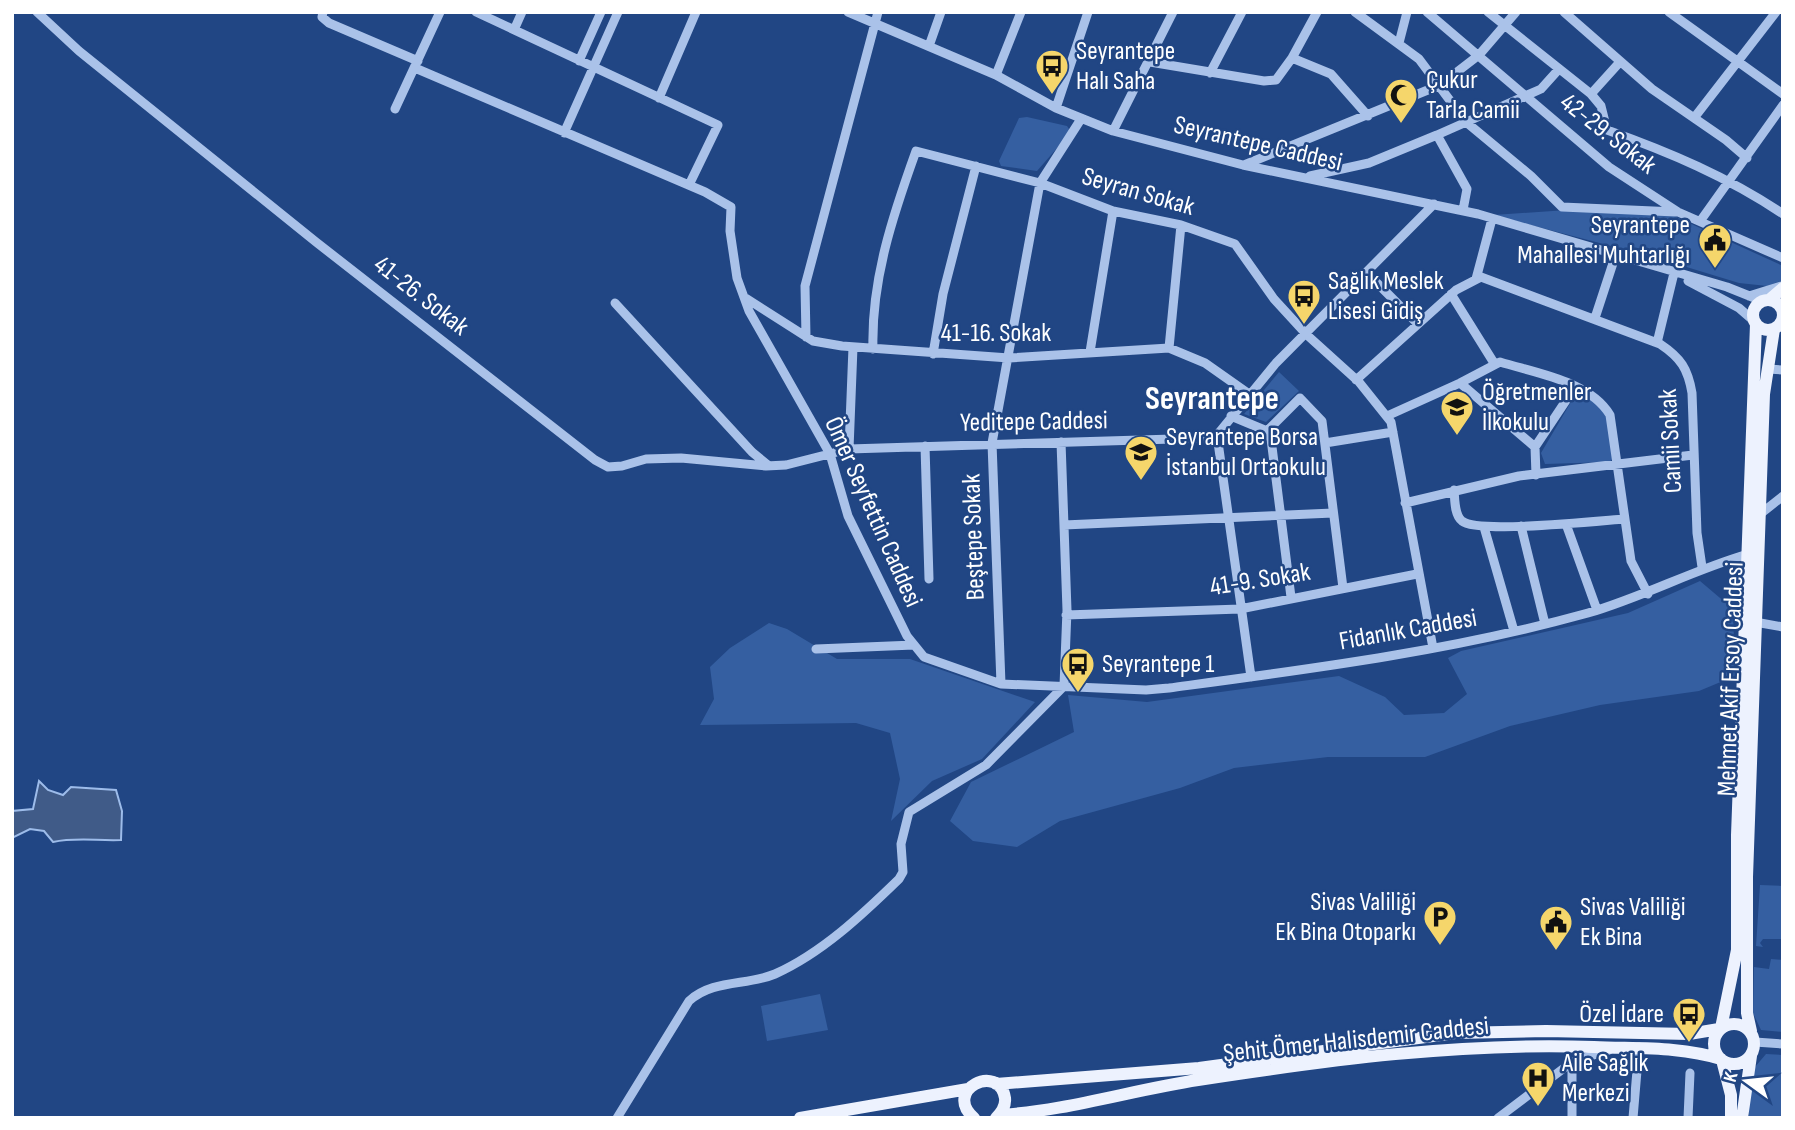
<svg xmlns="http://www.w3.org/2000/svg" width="1795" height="1130" font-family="'Sofia Sans Condensed',sans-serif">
<rect width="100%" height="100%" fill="#214684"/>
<path fill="#355fa1" d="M1027,117L1067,126L1071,132L1037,171L1001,166L999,161L1019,118Z
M1567,210L1674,216L1783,266V280L1767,286L1739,283L1657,258L1493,215Z
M1279,372L1299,391L1266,422L1244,414Z
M1578,390C1612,410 1609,421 1613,458L1610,462L1545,464L1541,453Z
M1700,581L1733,609L1735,676L1699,691L1600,705L1510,726L1425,757H1328L1234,768L1180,788L1060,821L1017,847L973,841L950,821L971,782L1074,732L1068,695L1147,702L1339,676L1385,697L1404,715L1444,713L1467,694L1448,658L1461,651L1628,613Z
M769,623L787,629L837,659H910L1035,702L982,759L932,781L891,821L900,779L890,733L856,723L700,725L714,699L710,667L730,648Z
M1760,885L1783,886V939H1763L1760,943L1763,947L1756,946Z
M1771,959L1783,960V1032L1761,1030L1753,1013L1754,967L1769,969Z
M820,994L828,1030L767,1041L761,1006Z
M1766,1054L1783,1055V1118H1749V1074Z"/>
<path fill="#405b88" stroke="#9dbcea" stroke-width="2" d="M39,781L48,790L63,795L71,787L116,790L122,811L121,840C97,841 76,837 53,842L44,831L30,829L12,838V811L33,809Z"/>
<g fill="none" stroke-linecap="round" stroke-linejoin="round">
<path stroke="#aac2e9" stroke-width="9" d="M37,12L79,51L316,242L595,460L608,467L622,466L646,459L681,458L766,466L786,465L849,449L1206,438L1217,435L1276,363L1434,204
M323,12L322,17L329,23L418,61
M476,12L718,125L689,185
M848,12L996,75L1056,108L1113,131L1243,165L1478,214L1727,287L1762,301
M1355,12L1419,59L1466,122L1531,176L1562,207L1676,212
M1427,12L1609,167L1678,212L1783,258
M1488,12L1591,94L1601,106L1607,130C1669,152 1728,177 1783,214
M1564,12L1652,89L1726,140L1747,158
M1669,12L1783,94
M514,30L522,12
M1399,43L1407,12
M929,46L941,12
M1292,58L1317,12
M579,61L601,12
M1150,62L1264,81L1276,80L1292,58L1331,74L1368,116
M415,68L705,192L731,207L730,231L737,278L749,311L830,454L848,516L907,636L924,657L1001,684L1146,690L1169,688C1310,669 1451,651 1588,613C1643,597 1693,570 1748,554
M1210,73L1242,12
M996,75L1021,12
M1591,94L1619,63
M659,98L696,12
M1056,108L1088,12
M395,109L440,12
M1694,118L1776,12
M1113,131L1173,12
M564,133L618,12
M1437,135L1467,189L1463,210
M1244,165L1440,85L1479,55L1516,12
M1310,176L1369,163L1437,135L1541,89L1559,69
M1701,220L1783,105
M1367,273L1418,324
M1476,279L1492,219
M1688,281L1739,308L1754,321
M1451,294L1494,363
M1749,296L1781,286
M744,297L813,341L842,346L1009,358L1169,348L1205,363L1249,394
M615,303L752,452L769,466
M1595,318L1615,257
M806,337L805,286L878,12
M1657,343L1674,273
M1169,348L1181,225
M873,349C871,280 893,215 916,151L1040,183L1113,211L1181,225L1235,244L1274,299L1307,335L1359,382L1391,422L1433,648
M1090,352L1113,211
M933,354L943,294L976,166
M1768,369L1783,370
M1356,380L1456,290L1481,277L1660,344C1681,358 1688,369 1692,393L1697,533L1702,567
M1460,383L1535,447L1536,475
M1231,416L1267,431L1271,439L1291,597
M1387,416L1460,383L1500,362C1535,373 1590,381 1610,415L1631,561L1648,594
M1267,431L1300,398L1322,421L1343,588
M1217,435L1251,677
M1061,442L1067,610L1064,686
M1325,443L1393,432
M925,446L929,579
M1535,447L1575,387
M849,449L853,347
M1454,490C1455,499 1454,515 1462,521C1477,534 1598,521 1624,519
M1405,503L1519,476L1693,455
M1759,515L1783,496
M1566,524L1597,610
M1064,525L1333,513
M1521,526L1545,624
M1484,527L1514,631
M1066,615L1240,609L1417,574
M1755,622L1783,627
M816,649L914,645
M1001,684L992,443L1040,183L1081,119
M1755,1042L1783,1044
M617,1118L689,1001C713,979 747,986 775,974C822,953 863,914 899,879L903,872L901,844L909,812L986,765L1064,686
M1498,1118L1572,1062L1609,1050
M1572,1118V1062
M1633,1118L1639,1047
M1688,1118L1690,1073"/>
<path stroke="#edf2fe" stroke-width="12" d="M1769,300L1783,288
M1753 315a15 15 0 1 1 30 0a15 15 0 1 1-30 0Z
M1714 1044a20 20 0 1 1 40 0a20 20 0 1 1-40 0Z
M1721,1028L1737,950V835L1756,324
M1751,1031L1747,1013V877L1764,394L1774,329
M1722,1060L1731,1095V1118
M996,1084L1199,1068L1455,1033L1546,1031L1689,1034L1719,1029
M999,1115C1066,1111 1132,1090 1198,1080C1329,1060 1461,1042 1594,1047C1637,1049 1679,1046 1721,1059
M800,1118L968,1089
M974,1118C942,1090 999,1062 1005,1098C1006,1106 1002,1112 996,1118
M1742,1118L1751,1056"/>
</g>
<defs>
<symbol id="bus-pin" viewBox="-11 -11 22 30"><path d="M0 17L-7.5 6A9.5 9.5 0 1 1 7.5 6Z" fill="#f5d66b" stroke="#214684"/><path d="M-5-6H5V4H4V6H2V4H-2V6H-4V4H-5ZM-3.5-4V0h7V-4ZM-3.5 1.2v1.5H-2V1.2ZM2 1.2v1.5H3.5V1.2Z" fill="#111"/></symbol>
<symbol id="mosque-pin" viewBox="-11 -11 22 30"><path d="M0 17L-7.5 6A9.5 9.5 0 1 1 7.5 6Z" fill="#f5d66b" stroke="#214684"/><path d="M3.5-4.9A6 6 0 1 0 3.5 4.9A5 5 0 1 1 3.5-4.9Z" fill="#111"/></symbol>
<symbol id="civic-pin" viewBox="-11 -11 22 30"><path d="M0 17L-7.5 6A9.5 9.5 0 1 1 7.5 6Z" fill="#f5d66b" stroke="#214684"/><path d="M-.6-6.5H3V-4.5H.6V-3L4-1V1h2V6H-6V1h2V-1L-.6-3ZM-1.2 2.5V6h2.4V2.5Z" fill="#111"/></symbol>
<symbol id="school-pin" viewBox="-11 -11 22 30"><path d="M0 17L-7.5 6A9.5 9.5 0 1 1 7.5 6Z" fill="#f5d66b" stroke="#214684"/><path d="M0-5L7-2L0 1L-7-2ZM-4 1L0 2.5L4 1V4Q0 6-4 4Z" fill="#111"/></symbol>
<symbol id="parking-pin" viewBox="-11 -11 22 30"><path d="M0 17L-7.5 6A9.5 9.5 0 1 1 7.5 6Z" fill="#f5d66b" stroke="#214684"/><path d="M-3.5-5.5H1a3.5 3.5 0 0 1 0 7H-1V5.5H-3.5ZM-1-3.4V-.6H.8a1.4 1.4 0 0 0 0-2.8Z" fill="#111"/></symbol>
<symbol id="hospital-pin" viewBox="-11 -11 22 30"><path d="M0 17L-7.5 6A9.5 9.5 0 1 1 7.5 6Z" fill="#f5d66b" stroke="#214684"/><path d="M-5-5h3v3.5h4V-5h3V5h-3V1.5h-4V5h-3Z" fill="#111"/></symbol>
</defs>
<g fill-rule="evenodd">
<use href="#bus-pin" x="1033" y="47" width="38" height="52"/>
<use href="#mosque-pin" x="1382" y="76" width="38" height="52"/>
<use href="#civic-pin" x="1696" y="221" width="38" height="52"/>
<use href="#bus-pin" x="1285" y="277" width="38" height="52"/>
<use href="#school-pin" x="1438" y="388" width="38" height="52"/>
<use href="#school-pin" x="1122" y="433" width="38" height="52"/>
<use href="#bus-pin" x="1059" y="645" width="38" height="52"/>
<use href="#parking-pin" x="1421" y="898" width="38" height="52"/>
<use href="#civic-pin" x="1537" y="903" width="38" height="52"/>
<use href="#bus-pin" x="1670" y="995" width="38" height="52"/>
<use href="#hospital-pin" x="1519" y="1059" width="38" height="52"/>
</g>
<g text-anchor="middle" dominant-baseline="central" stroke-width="5" stroke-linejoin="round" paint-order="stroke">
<g font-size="26" fill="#fff" stroke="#214684" text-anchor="start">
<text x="1076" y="51">Seyrantepe<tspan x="1076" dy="30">Halı Saha</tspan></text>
<text x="1426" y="80">Çukur<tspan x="1426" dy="30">Tarla Camii</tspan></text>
<text x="1690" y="225" text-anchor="end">Seyrantepe<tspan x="1690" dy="30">Mahallesi Muhtarlığı</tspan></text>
<text x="1328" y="281">Sağlık Meslek<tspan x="1328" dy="30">Lisesi Gidiş</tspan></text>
<text x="1482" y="392">Öğretmenler<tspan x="1482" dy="30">İlkokulu</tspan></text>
<text x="1166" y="437">Seyrantepe Borsa<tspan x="1166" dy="30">İstanbul Ortaokulu</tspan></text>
<text x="1102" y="664">Seyrantepe 1</text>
<text x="1416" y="902" text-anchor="end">Sivas Valiliği<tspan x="1416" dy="30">Ek Bina Otoparkı</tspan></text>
<text x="1580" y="907">Sivas Valiliği<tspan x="1580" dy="30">Ek Bina</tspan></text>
<text x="1664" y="1014" text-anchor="end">Özel İdare</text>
<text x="1562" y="1063">Aile Sağlık<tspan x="1562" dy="30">Merkezi</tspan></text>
</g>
<g font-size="26" fill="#fff" stroke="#214684">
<text transform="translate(1608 134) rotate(38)">42-29. Sokak</text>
<text transform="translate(1258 144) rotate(13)">Seyrantepe Caddesi</text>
<text transform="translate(1138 192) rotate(16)">Seyran Sokak</text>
<text transform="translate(421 296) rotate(38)">41-26. Sokak</text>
<text x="996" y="333">41-16. Sokak</text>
<text transform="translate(1034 422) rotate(-1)">Yeditepe Caddesi</text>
<text transform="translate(1671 441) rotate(-93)">Camii Sokak</text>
<text transform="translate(873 512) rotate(66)">Ömer Seyfettin Caddesi</text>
<text transform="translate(974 537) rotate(-92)">Beştepe Sokak</text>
<text transform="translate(1260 580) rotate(-9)">41-9. Sokak</text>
<text transform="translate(1408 630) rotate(-10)">Fidanlık Caddesi</text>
<text transform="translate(1731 679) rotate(-88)">Mehmet Akif Ersoy Caddesi</text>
<text transform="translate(1356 1040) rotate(-6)">Şehit Ömer Halisdemir Caddesi</text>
</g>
<g font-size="33" font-weight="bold" fill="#fff" stroke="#214684">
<text x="1212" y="399">Seyrantepe</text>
</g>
</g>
<rect width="1795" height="1130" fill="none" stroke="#ffffff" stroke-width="28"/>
<g transform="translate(1746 1081) rotate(285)" stroke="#214684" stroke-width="5" paint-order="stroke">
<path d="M0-5L12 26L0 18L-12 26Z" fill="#ffffff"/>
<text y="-10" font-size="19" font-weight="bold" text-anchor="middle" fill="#ffffff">K</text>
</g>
</svg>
